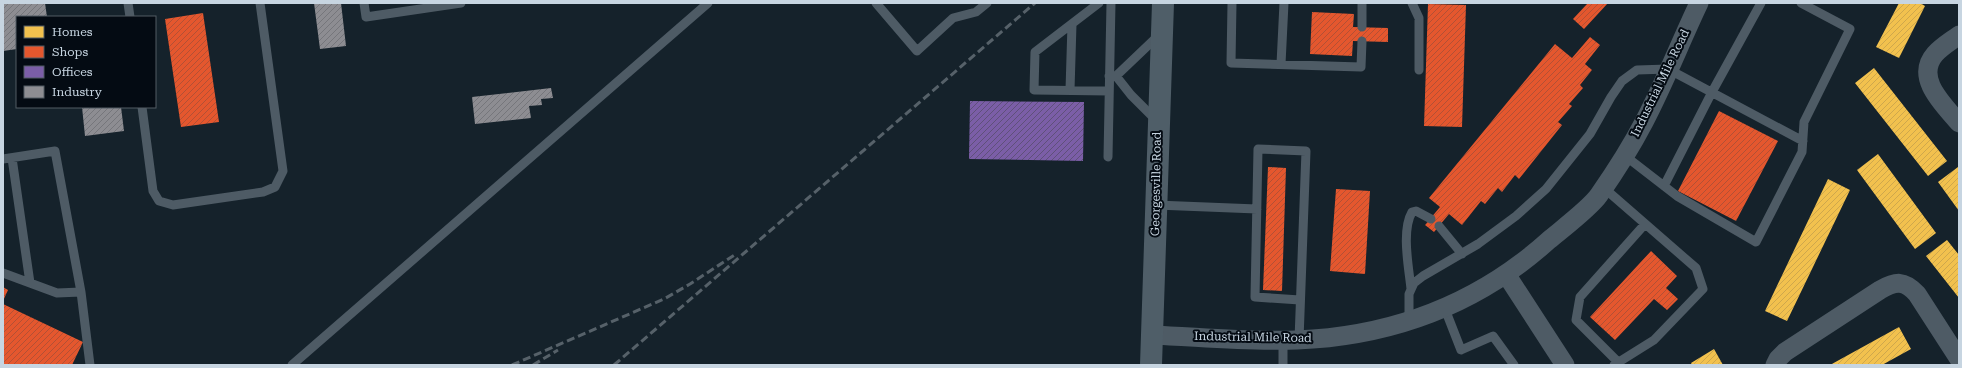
<svg xmlns="http://www.w3.org/2000/svg" width="1962" height="368" font-family="'Roboto Serif',serif">
<defs>
<pattern id="homes-hatch" width="6" height="6" patternUnits="userSpaceOnUse"><rect width="6" height="6" fill="#f2c14e"/><path d="M-1 1l2-2M0 6l6-6M5 7l2-2" fill="none" stroke="#cea74c"/></pattern>
<pattern id="shops-hatch" width="6" height="6" patternUnits="userSpaceOnUse"><rect width="6" height="6" fill="#e4572e"/><path d="M-1 1l2-2M0 6l6-6M5 7l2-2" fill="none" stroke="#b25035"/></pattern>
<pattern id="offices-hatch" width="6" height="6" patternUnits="userSpaceOnUse"><rect width="6" height="6" fill="#7b5ea7"/><path d="M-1 1l2-2M0 6l6-6M5 7l2-2" fill="none" stroke="#5f507a"/></pattern>
<pattern id="industry-hatch" width="6" height="6" patternUnits="userSpaceOnUse"><rect width="6" height="6" fill="#8d8d92"/><path d="M-1 1l2-2M0 6l6-6M5 7l2-2" fill="none" stroke="#75767b"/></pattern>
</defs>
<rect width="100%" height="100%" fill="#15222b"/>
<path fill="url(#homes-hatch)" d="M1899,3H1920L1925,6L1899,58L1876,47Z
M1874,68L1947,161L1928,176L1855,83Z
M1878,154L1936,233L1915,249L1857,170Z
M1958,167L1959,168V211L1938,182Z
M1828,179L1850,190L1787,321L1765,311Z
M1947,240L1959,255V298L1926,256Z
M1899,327L1911,349L1882,365H1830Z
M1714,349L1723,365H1692L1691,363Z"/>
<path fill="url(#shops-hatch)" d="M1588,3H1608L1584,29L1573,19Z
M1428,4L1466,5L1462,127L1424,126Z
M1312,12L1354,14L1353,27L1388,28V42L1353,41L1352,56L1310,54Z
M203,13L219,122L181,127L165,19Z
M1590,37L1600,45L1585,64L1592,70L1580,85L1583,88L1569,104L1572,106L1558,122L1562,125L1519,179L1515,175L1502,192L1498,188L1485,204L1481,201L1462,225L1449,214L1434,232L1425,225L1440,207L1429,198L1555,44L1572,58Z
M1719,111L1778,141L1736,221L1678,191Z
M1268,167L1286,168L1282,291L1263,290Z
M1336,189L1370,191L1365,274L1330,271Z
M1651,251L1677,276L1666,288L1678,299L1667,310L1654,299L1615,340L1590,317Z
M3,287L8,290L3,301Z
M3,304L83,342L72,365H3Z"/>
<path fill="url(#offices-hatch)" d="M970,101L1084,102L1083,161L969,159Z"/>
<path fill="url(#industry-hatch)" d="M3,3H45L47,17H17V49L3,51Z
M314,3H341L346,46L320,49Z
M551,88L553,98L541,99L542,105L529,106L531,118L475,124L472,97Z
M82,107H121L124,131L85,136Z"/>
<g fill="none" stroke-linecap="round" stroke-linejoin="round">
<path stroke="#4e5b65" stroke-width="9" d="M128,3L130,17
M364,3L366,17L461,3
M876,3L917,51L953,18L976,12L987,3
M1099,3L1035,52L1034,90L1109,91
M1232,3L1231,63L1361,67L1362,41
M1412,3L1419,18V70
M1362,27V3
M1281,64L1284,3
M1109,76H1116L1159,35
M1116,76L1131,95L1157,121
M1070,90L1072,24
M142,107L153,191L159,201L173,205L263,192L275,187L283,171L260,3
M1624,155L1677,196L1756,242L1802,152L1804,122L1850,29L1801,3
M1108,157L1111,3
M12,158L30,283
M3,159L55,151L81,292L57,293L3,273
M1664,186L1712,92L1761,3
M1604,188L1696,268L1703,289L1654,340L1614,365
M1156,205L1257,209
M1439,226L1462,254
M1411,289C1409,268 1401,231 1412,212L1416,211L1431,219
M81,292L90,365
M1445,309L1461,350L1493,336L1514,365
M1409,321V294L1414,283L1423,276L1478,244L1516,216L1546,189L1590,134L1611,97L1622,81L1637,70L1668,69L1803,141
M1299,340L1306,151L1258,149L1255,297L1300,300
M1618,362L1576,320L1580,297L1645,224
M292,365L708,3
M1283,365V340"/>
<path stroke="#4e5b65" stroke-width="19" d="M1959,35C1951,41 1941,47 1935,54C1914,78 1944,105 1959,123
M1506,274L1565,365
M1152,335C1200,337 1249,342 1297,340C1393,336 1478,304 1549,240C1562,229 1590,208 1599,195C1615,172 1631,147 1644,122C1664,84 1680,43 1699,3
M1775,365L1778,359L1785,352L1880,290C1896,281 1904,280 1917,294L1959,359"/>
<path stroke="#4f5e68" stroke-width="22" d="M1151,365L1163,3"/>
<path stroke="#566169" stroke-width="3" stroke-dasharray="8 4" stroke-linecap="butt" d="M512,365L664,299L690,284L736,254
M533,365L558,350
M614,365L1035,3"/>
</g>
<g text-anchor="middle" dominant-baseline="central" stroke-width="4" stroke-linejoin="round" paint-order="stroke">
<g font-size="12" fill="#c7d5e1" stroke="#040b13">
<text transform="translate(1660 83) rotate(-64)">Industrial Mile Road</text>
<text transform="translate(1156 184) rotate(-89)">Georgesville Road</text>
<text transform="translate(1253 337) rotate(1)">Industrial Mile Road</text>
</g>
</g>
<rect width="1962" height="368" fill="none" stroke="#c7d5e1" stroke-width="8"/>
<rect x="16" y="16" width="140" height="92" fill="#040b13" stroke="#525c65"/>
<rect x="24" y="26" width="20" height="12" fill="#f2c14e" stroke="#525c65"/>
<text x="52" y="36" font-size="12" fill="#c7d5e1">Homes</text>
<rect x="24" y="46" width="20" height="12" fill="#e4572e" stroke="#525c65"/>
<text x="52" y="56" font-size="12" fill="#c7d5e1">Shops</text>
<rect x="24" y="66" width="20" height="12" fill="#7b5ea7" stroke="#525c65"/>
<text x="52" y="76" font-size="12" fill="#c7d5e1">Offices</text>
<rect x="24" y="86" width="20" height="12" fill="#8d8d92" stroke="#525c65"/>
<text x="52" y="96" font-size="12" fill="#c7d5e1">Industry</text>
</svg>
